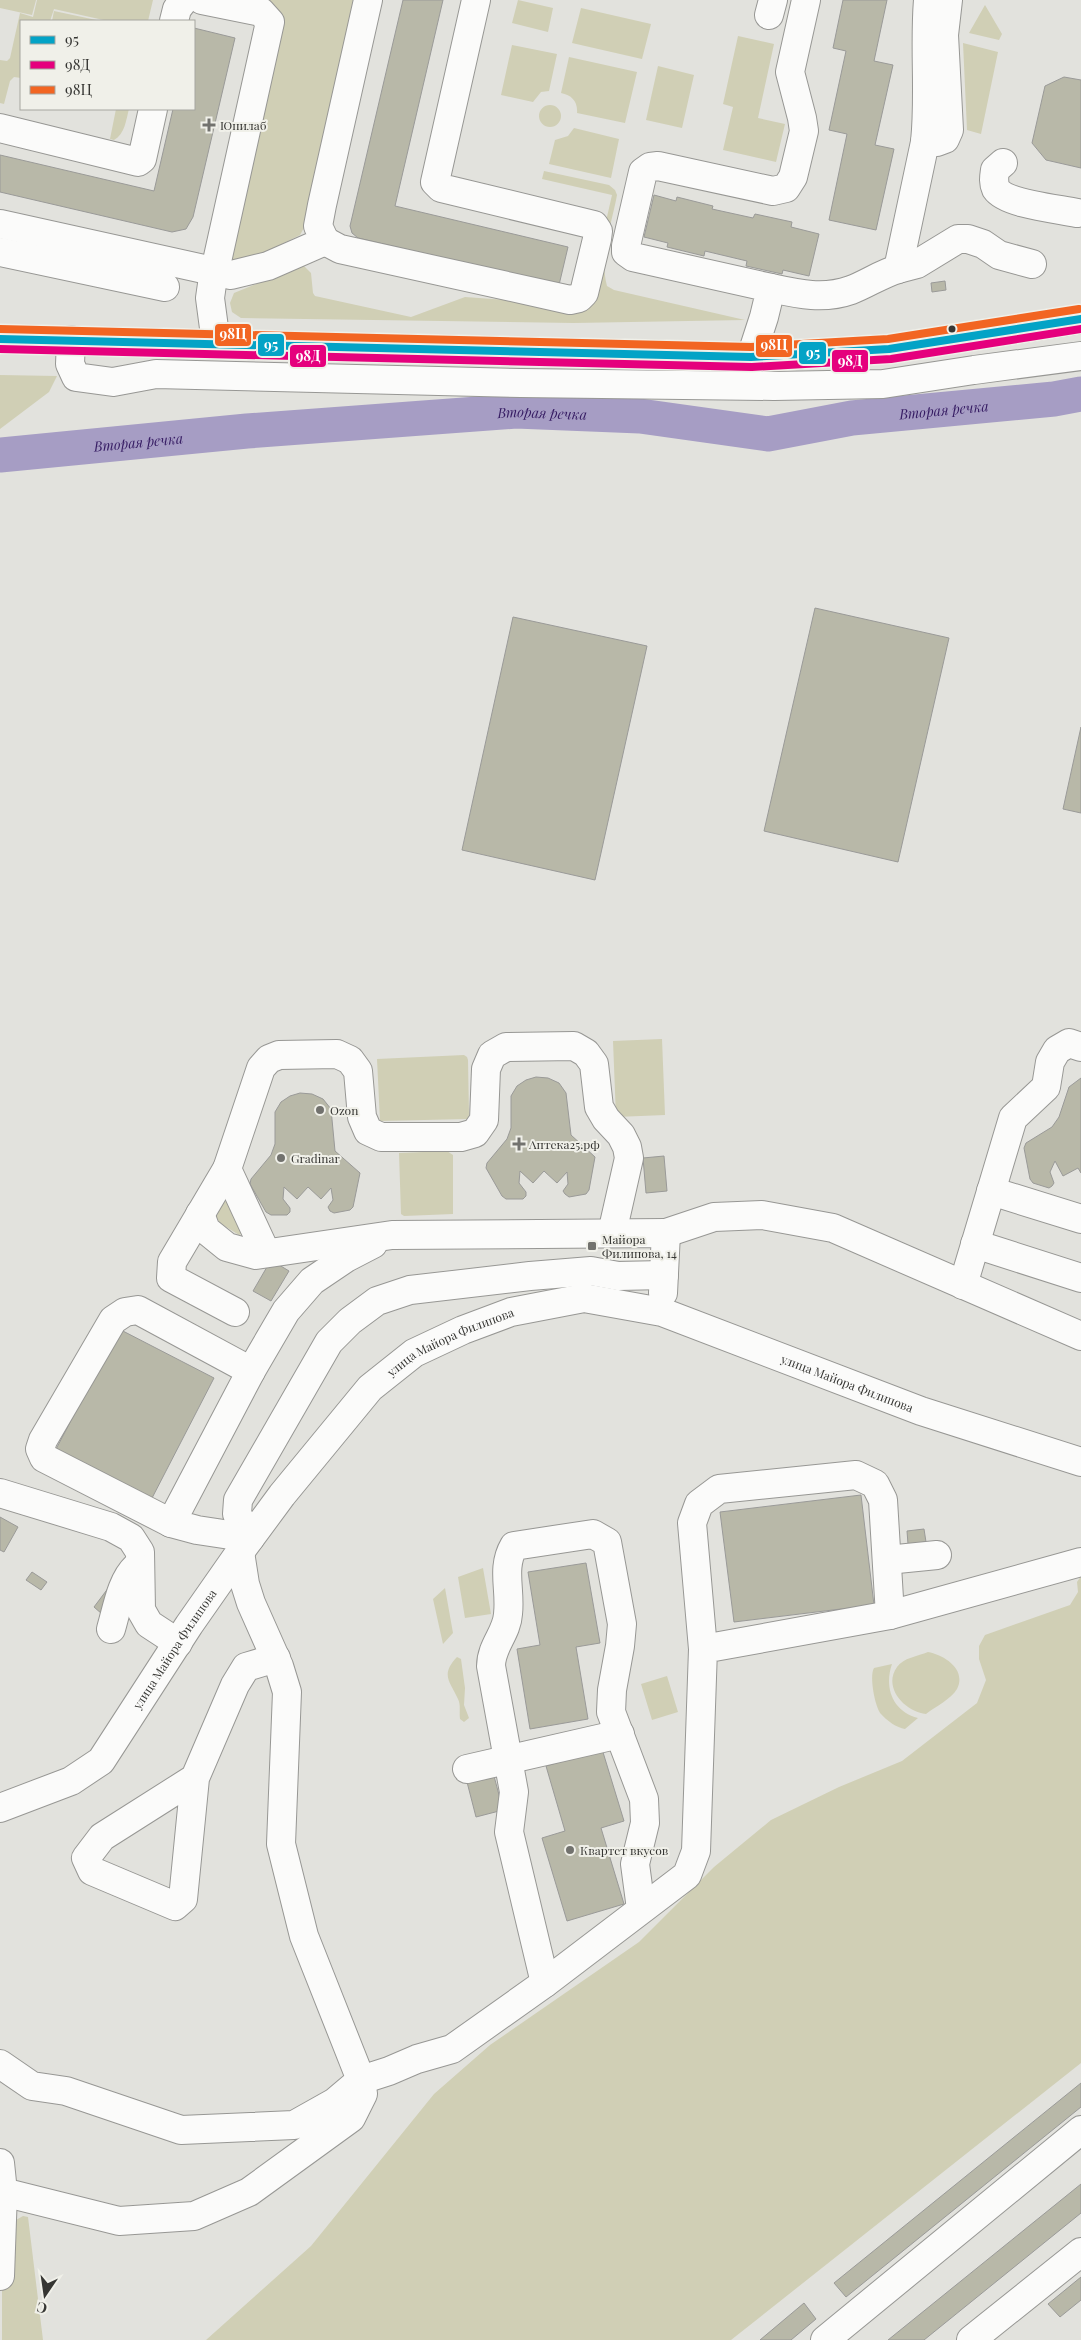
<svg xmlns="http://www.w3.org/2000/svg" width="1081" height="2340" font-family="'Playfair Display',serif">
<rect width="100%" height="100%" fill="#e2e2dd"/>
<path fill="#d0cfb5" d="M0,0H36L32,15L0,8Z
M37,0H153L148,21H108L54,9L50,21H21V78L14,77L10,81L4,104L0,103V60L7,61L10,58L20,13L33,17Z
M267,0H353L306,224L300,235L248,261L230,264L280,16L270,1Z
M518,0L553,8L548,32L512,23Z
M985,5L1002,34L999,40L969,33Z
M581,8L651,24L642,59L572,43Z
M54,11L101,21H52Z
M738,36L774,44L758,118L785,124L776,162L723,150L733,107L723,104Z
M963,43L998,52L981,134L967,130Z
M512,45L557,54L549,91L541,92L533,102L501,95Z
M569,57L637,72L625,123L577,113C578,102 572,95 561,93Z
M658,66L694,75L682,128L646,120Z
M539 116a11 11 0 1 1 22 0a11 11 0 1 1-22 0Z
M116,109H129C126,120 125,134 114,140L110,139Z
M574,128L619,139L611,178L549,164L555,140L568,136Z
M544,171L609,185L615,190L617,195C612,223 599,257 607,286L614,290L745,320L574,323L241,318L232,312L230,303L234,293L303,265L311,273L313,293L315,296L411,317L465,297L521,301L577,308L604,230L612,195L542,179Z
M0,375L57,376L49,392L0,429Z
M662,1039L665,1115L616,1117L613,1041Z
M464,1055L467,1057L468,1060L469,1115L468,1119L380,1121L377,1059Z
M447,1151L453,1155V1214L404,1216L401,1214L399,1153Z
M224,1201L230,1203L242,1233L239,1235L220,1223L216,1217Z
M483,1568L491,1614L465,1618L458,1577Z
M1081,1576V2063L731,2340H206L311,2246L434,2094L490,2045L639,1942L714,1867L771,1820L839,1787L902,1761L977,1703L986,1680L979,1659V1646L985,1635L1070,1605L1078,1592L1077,1582Z
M445,1588L453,1633L443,1644L433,1599Z
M928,1652C944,1655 967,1669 957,1689C951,1699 935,1707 926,1714C906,1712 882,1688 897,1667C903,1658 918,1656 928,1652Z
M457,1657L461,1659L465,1688L464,1705L469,1718L464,1722L460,1719C459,1712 461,1705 458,1699C450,1681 440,1675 457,1657Z
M892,1664C884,1687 892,1711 918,1718L905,1729C897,1728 886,1720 881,1714C875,1707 869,1676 874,1668Z
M667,1676L678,1712L652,1720L641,1684Z
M23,2216L28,2217L43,2340H2V2240L16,2220Z"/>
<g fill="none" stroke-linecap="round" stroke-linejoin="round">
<path stroke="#a69dc4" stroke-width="35" id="s1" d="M0,455L247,431L516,411L640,416L768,434L852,418L1054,399L1081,394"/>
</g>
<path fill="#b8b8a8" stroke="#9a9a98" d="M403,0H443L395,206L568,247L559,285L358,238L352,233L350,226Z
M843,0H887L874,61L893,65L875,145L894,149L876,230L829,220L847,134L829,130L846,51L833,48Z
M194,28L235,38L193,217L186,229L172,232L0,192V155L154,191L173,109H194Z
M1064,77L1081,80V168L1046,160L1032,143L1045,86Z
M654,195L676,201L677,197L713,206L712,209L753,218L755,214L792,222L791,227L819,234L809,276L783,270L782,274L746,266L747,261L705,251L704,256L667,247L668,243L644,237Z
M945,281L946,290L932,292L931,283Z
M815,608L949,638L898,862L764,831Z
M513,617L647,646L595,880L462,850Z
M1081,727V813L1063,809Z
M536,1077L548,1078L559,1083L566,1093L571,1135L595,1157L589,1190L586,1194L569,1197L565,1194L563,1191L568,1184L567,1172L557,1183L544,1171L533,1183L520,1171L519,1183L526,1192V1196L523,1199H506L502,1196L486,1168L487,1163L507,1139L511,1128V1096L517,1086L526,1080Z
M1081,1078V1173L1078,1168L1063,1176L1055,1161L1050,1172L1054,1183L1052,1186L1049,1188L1033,1183L1030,1179L1024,1148L1026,1143L1052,1127L1059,1117L1069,1087Z
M300,1093L312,1094L323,1099L331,1109L335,1151L360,1173L353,1207L350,1210L334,1213L330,1211L328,1207L333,1200L331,1188L321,1199L308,1187L297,1199L284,1187L283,1199L290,1208V1212L287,1215H271L266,1212L250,1184L251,1179L271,1155L275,1144V1112L281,1102L290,1096Z
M664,1156L667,1191L646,1193L643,1158Z
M271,1260L289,1271L271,1301L253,1291Z
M119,1329L214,1378L151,1500L55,1451Z
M861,1495L874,1605L734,1622L720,1512Z
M0,1517L18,1527L4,1552L0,1550Z
M924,1529L926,1542L908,1544L907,1531Z
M586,1563L600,1643L576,1647L588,1719L530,1729L517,1649L540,1645L528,1572Z
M32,1572L47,1582L41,1590L26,1580Z
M109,1587L102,1614L94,1607Z
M602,1749L624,1821L601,1828L624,1904L567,1921L542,1838L565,1831L546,1766Z
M494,1776L503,1810L476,1817L467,1782Z
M1081,2083V2107L846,2297L834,2283Z
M1081,2184V2213L924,2340H888Z
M1081,2277V2300L1060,2317L1048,2304Z
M804,2303L816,2319L791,2340H760Z"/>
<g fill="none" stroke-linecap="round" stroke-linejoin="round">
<defs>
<g id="minor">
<path d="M202,0L261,12L270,22L212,284L210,298L216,343"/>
<path d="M769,15L773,0"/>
<path d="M174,21L177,9L184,0"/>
<path d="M0,128L138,162L142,159L153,109"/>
<path d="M925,142H937L945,139L949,130L944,35L948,0"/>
<path d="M1003,163L995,170C994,177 993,182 996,189C1006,204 1059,209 1077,213"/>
<path d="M0,224L231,275L268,266L325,241L318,226L322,205L368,0"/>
<path d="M325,241L340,249L570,300L579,298L584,293L597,239L598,231L594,225L441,188L435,182L476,0"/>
<path d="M0,252L165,287"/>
<path d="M898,269L917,264L958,239H968L983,244L999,255L1032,264"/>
<path d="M771,288C798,294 823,300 851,290C867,284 881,274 898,269L925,142C930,95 924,47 928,0"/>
<path d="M71,340L70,364L76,377L113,382L156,374L521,383L774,386L883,384L974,370L1081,356"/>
<path d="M751,357L764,317L771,288L633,257L626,252V246L643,172L650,167L658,166L773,191L786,188L793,177L804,131L802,118L790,72L806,0"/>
<path d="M227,1169L172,1262L171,1278L235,1312"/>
<path d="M991,1191L1081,1219"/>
<path d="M200,1214L206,1230L227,1247L256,1255L392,1235L666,1233L663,1293"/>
<path d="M666,1233L714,1217L762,1215L833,1228L1081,1336"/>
<path d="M975,1244L1081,1278"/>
<path d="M266,1253L227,1169L261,1068L269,1059L279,1055L337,1054L350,1060L358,1071L362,1117L368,1131L381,1137H461L475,1133L484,1120L486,1069L492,1055L506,1047L574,1046L586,1053L594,1064L599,1107L606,1119L621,1135L627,1147L629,1158L612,1233"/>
<path d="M963,1285L1013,1118L1046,1087L1050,1062L1057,1050L1069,1043L1081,1047"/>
<path d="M0,1493L111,1527L131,1538L140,1552L141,1610L149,1624L178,1643"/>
<path d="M171,1523L44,1458L40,1449L43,1440L113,1320L125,1312L138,1310L251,1371"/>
<path d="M250,1538L237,1514L238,1500L329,1342L350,1321L377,1301L410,1290L530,1276L591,1271L618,1276L664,1275"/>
<path d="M250,1538L197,1530L171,1523L251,1371L286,1311L312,1281L346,1258L373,1244"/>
<path d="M240,1552L245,1584L251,1603L279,1666L287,1692L281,1844L304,1936L361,2080L389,2071L417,2059L452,2049L545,1983L687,1875L696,1851L703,1649L890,1615L1081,1562"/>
<path d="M887,1560L937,1555"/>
<path d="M111,1629C117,1609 121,1581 136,1567"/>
<path d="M703,1649L692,1523L699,1504L719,1489L856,1475L875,1484L883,1500L890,1615"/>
<path d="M467,1769L620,1734"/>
<path d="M195,1778L102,1837L86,1858L92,1871L175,1906L183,1899L195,1778L235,1685L246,1667L276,1658"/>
<path id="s2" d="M0,1808L71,1781L101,1761L189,1625L240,1552L282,1495L370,1388L414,1353L463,1330L511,1312L584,1298L662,1312L921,1411L1081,1462"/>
<path d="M545,1983L509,1832L514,1792L491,1666C491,1646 507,1633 508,1614C511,1590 501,1568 514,1546L593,1534L607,1542L622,1624L620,1646L612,1690L611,1712L644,1799L645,1823L635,1864L641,1909"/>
<path d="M0,2064L32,2086L66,2091L181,2130L294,2125L335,2102L361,2080L363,2094L351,2118L249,2192L194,2216L119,2221L3,2192L0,2163"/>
<path d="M0,2276L3,2192"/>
<path d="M825,2340L1081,2130"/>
<path d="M971,2340L1081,2252"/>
</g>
<path id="major" d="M0,339L751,357L889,349L1081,319"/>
</defs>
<use href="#minor" stroke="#979794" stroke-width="30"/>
<use href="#major" stroke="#979794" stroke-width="30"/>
<use href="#minor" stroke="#fbfbfa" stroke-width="28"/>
<use href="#major" stroke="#fbfbfa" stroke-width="28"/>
<defs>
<path id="bus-1" d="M0,339L751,357L889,349L1081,319"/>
<path id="bus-2" d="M0,349L752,367L891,359L1081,329"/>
<path id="bus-3" d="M0,329L751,347L888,339L1079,309"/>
</defs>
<use href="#bus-1" stroke="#f0f0e9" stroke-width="11"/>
<use href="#bus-2" stroke="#f0f0e9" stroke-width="11"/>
<use href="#bus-3" stroke="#f0f0e9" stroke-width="11"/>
<use href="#bus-1" stroke="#03a3c6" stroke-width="8"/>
<use href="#bus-2" stroke="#e5007d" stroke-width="8"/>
<use href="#bus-3" stroke="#f26522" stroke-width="8"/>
</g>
<g fill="#72726e" stroke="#f0f0e9" stroke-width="2">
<path d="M206.5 117.5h5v5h5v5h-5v5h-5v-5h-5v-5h5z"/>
<circle cx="320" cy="1110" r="5"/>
<path d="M516.5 1136.5h5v5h5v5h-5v5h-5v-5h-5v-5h5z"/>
<circle cx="281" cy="1158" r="5"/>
<rect x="587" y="1241" width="10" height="10" rx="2.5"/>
<circle cx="570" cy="1850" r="5"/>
</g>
<circle fill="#363633" stroke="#f0f0e9" stroke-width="2" cx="952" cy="329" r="4.5"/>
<g text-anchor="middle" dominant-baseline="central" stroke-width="4" stroke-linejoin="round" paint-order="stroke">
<g font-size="12" fill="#363633" stroke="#f0f0e9" text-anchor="start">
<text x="220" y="125">Юнилаб</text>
<text x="330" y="1110">Ozon</text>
<text x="529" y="1144">Аптека25.рф</text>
<text x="291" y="1158">Gradinar</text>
<text x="602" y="1239">Майора<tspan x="602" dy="14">Филипова, 14</tspan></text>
<text x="580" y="1850">Квартет вкусов</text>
</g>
<g font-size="12" fill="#363633" stroke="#f0f0e9">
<text stroke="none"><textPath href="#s2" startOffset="666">улица Майора Филипова</textPath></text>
<text stroke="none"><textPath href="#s2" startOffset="1086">улица Майора Филипова</textPath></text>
<text stroke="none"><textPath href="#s2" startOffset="246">улица Майора Филипова</textPath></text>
</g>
<g font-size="14" font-style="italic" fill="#361c63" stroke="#f0f0e9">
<text stroke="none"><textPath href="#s1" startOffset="949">Вторая речка</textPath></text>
<text stroke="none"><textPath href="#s1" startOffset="544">Вторая речка</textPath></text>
<text stroke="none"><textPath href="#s1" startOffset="139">Вторая речка</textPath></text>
</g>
</g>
<g stroke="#f0f0e9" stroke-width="2">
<rect x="214" y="323" width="38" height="24" rx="5" fill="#f26522"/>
<rect x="257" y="333" width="28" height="24" rx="5" fill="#03a3c6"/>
<rect x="755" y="334" width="38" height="24" rx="5" fill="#f26522"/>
<rect x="798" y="341" width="29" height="24" rx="5" fill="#03a3c6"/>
<rect x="289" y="344" width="38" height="24" rx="5" fill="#e5007d"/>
<rect x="831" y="349" width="38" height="24" rx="5" fill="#e5007d"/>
</g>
<g font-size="14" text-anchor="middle" font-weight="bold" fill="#fff">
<text x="233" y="339">98Ц</text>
<text x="271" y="350">95</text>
<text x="774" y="350">98Ц</text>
<text x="813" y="358">95</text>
<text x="308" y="361">98Д</text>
<text x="850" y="366">98Д</text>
</g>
<rect x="20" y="20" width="175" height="90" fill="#f0f0e9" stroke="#a6a6a0"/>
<rect x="30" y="36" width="25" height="8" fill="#03a3c6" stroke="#a6a6a0"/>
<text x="65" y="45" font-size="15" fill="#363633">95</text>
<rect x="30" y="61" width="25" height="8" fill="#e5007d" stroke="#a6a6a0"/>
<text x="65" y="70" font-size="15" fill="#363633">98Д</text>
<rect x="30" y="86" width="25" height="8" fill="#f26522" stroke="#a6a6a0"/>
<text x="65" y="95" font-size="15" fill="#363633">98Ц</text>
<g transform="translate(45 2295) rotate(193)" stroke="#f0f0e9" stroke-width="4" paint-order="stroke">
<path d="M0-4L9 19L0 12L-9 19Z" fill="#363633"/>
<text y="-8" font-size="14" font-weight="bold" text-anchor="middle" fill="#363633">С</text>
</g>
</svg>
